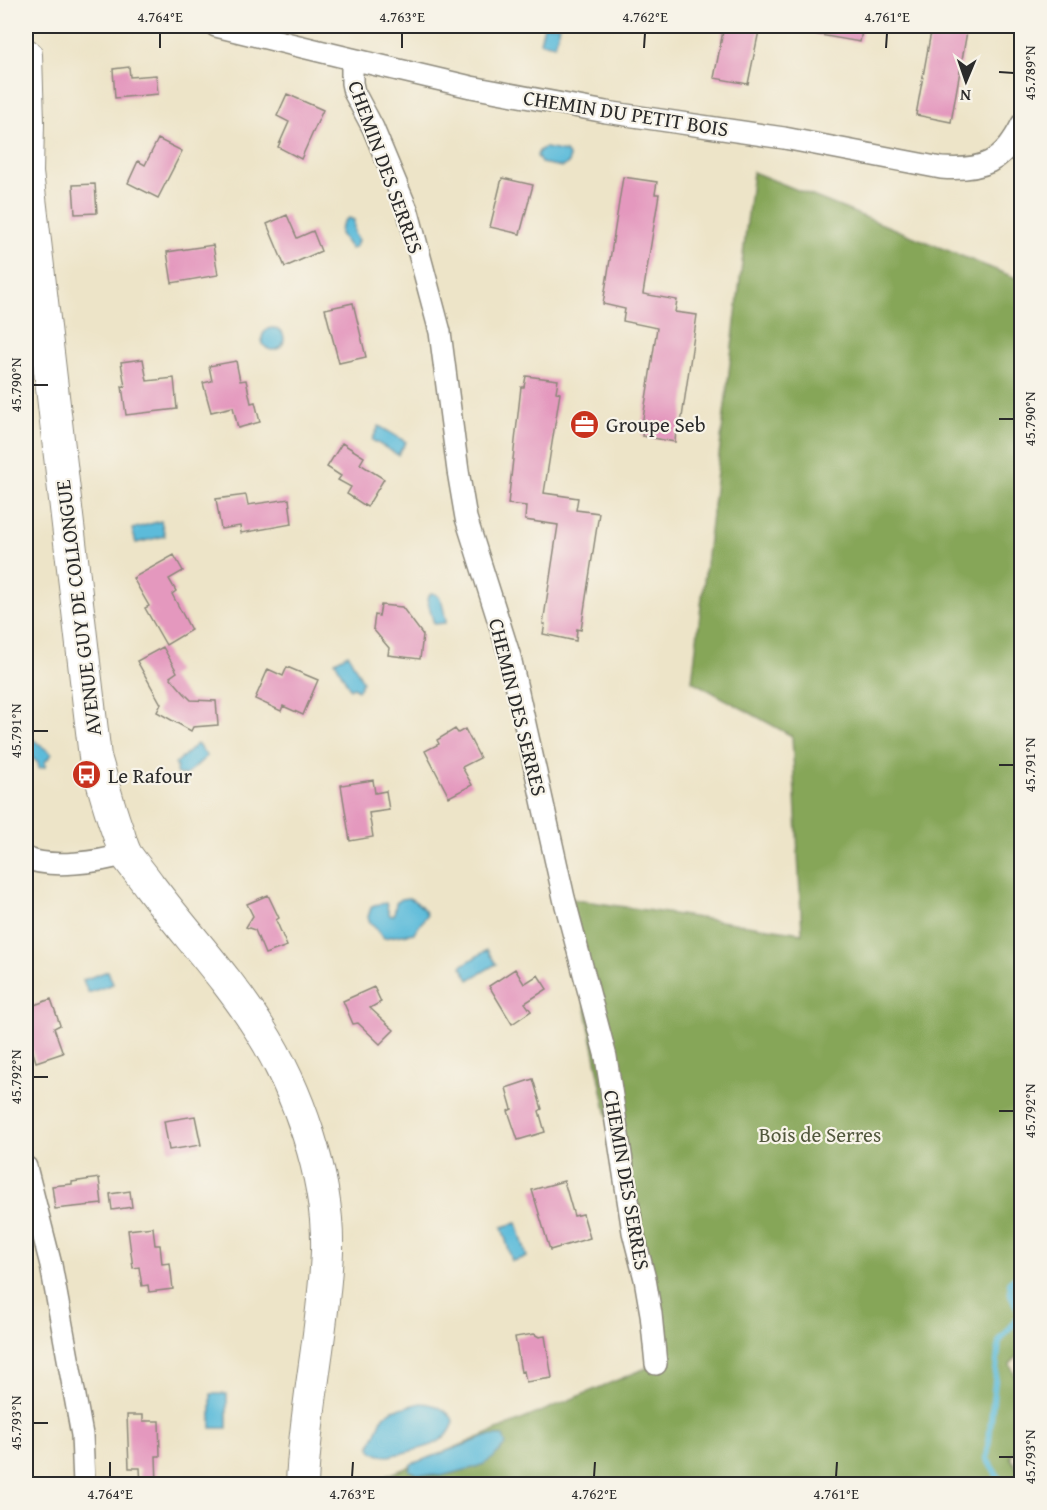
<svg xmlns="http://www.w3.org/2000/svg" width="1047" height="1510" font-family="'Gentium Book Plus',serif">
<rect width="100%" height="100%" fill="#f7f3e8"/>
<filter id="ink" filterUnits="userSpaceOnUse"><feTurbulence type="fractalNoise" baseFrequency=".0167" numOctaves="2"/><feDisplacementMap in="SourceGraphic" scale="12" xChannelSelector="R" yChannelSelector="G"/><feConvolveMatrix kernelMatrix="1 2 1 2 8 2 1 2 1" color-interpolation-filters="sRGB"/></filter>
<filter id="wash" filterUnits="userSpaceOnUse"><feTurbulence type="fractalNoise" baseFrequency=".008" numOctaves="4" result="noise"/><feDisplacementMap in="SourceGraphic" scale="24" xChannelSelector="R" yChannelSelector="G"/><feGaussianBlur stdDeviation="1.35" result="paint"/><feColorMatrix in="noise" values="0 0 0 0 0 0 0 0 0 0 0 0 0 0 0 0 0 1.4 0 .05"/><feComposite in="paint" operator="in"/></filter>
<g filter="url(#wash)">
<rect width="100%" height="100%" fill="#ede4c8"/>
<path fill="#86a659" stroke="#586842" stroke-width="1.5" d="M753,172L1021,280L1022,1352L1010,1364L1021,1390V1443L1010,1457L1021,1475V1484H367L656,1364L564,898L802,933L792,736L692,681Z"/>
<path fill="#5cbbda" stroke="#447382" stroke-width="1.5" d="M544,26H560L555,45L540,42Z
M545,148L566,152L569,156V163L562,167L541,163L537,156C538,151 540,149 545,148Z
M349,218L354,220V233L358,240L356,246L351,249L340,234C340,227 342,221 349,218Z
M262 339a11 11 0 1 1 22 0a11 11 0 1 1-22 0Z
M379,426L406,442L398,455L372,440Z
M161,521L165,536L136,543L132,529Z
M431,593C443,593 443,610 446,621L445,623L434,624L427,599Z
M348,654L363,682L361,683V687L358,690L353,687L350,689L335,661Z
M27,735L52,754L45,762V767L39,768L38,763L26,753V737Z
M197,744L207,756L185,776L183,774L179,775L176,772L177,766L175,764Z
M409,898C417,902 424,907 427,915L414,933L384,938L370,922L368,917L371,908L374,905L386,903L389,914L391,916L394,915L396,903L402,899Z
M487,950L496,964L469,980L461,966Z
M108,971L113,984L88,993L83,980Z
M517,1223L527,1257L512,1261L502,1227Z
M211,1394H227V1428H211Z
M421,1403C436,1404 446,1409 454,1421C448,1448 412,1450 389,1456C382,1456 374,1455 370,1448L371,1444L383,1417L393,1410Z
M489,1436H503L506,1444L493,1458L484,1464L473,1468L441,1476L418,1474L409,1470L411,1464Z"/>
<g fill="none" stroke-linecap="round" stroke-linejoin="round">
<path stroke="#5cbbda" stroke-width="6" d="M1002,1484L987,1459L999,1342L1021,1314L1011,1295L1010,1281L1022,1275"/>
</g>
<g id="blocks">
<path fill="#e498be" d="M724,26H760L748,84L714,78Z
M815,26H863L860,42L814,34Z
M932,26H968L951,122L916,115Z
M129,67L130,77L156,75L158,94L115,98L113,69Z
M287,94L323,110L301,159L278,147L289,122L277,116Z
M158,139L182,151L158,198L128,183L138,161L145,165Z
M623,177L657,182L655,194H659L643,294L677,300L675,312L697,315L680,431L676,430L675,442L642,436L644,426L642,425L657,328L623,321L625,309L603,304Z
M502,178L533,185L520,234L490,227Z
M95,184L97,213L75,214L73,185Z
M287,215L297,238L313,231L321,251L285,267L267,224Z
M213,245L218,275L172,283L167,252Z
M353,303L366,357L339,363L325,309Z
M143,359L147,381L174,378L177,409L126,415L122,386L125,387L121,362Z
M236,361L240,381L246,380L251,403L255,402L260,422L238,428L233,407L211,412L203,383L212,381L209,366Z
M526,376L558,380L556,392L560,393L544,493L578,498L576,510L599,513L581,630L577,629L576,641L543,634L545,624H543L558,525L525,520L526,506L508,504L521,387H524Z
M342,443L364,457L360,464L384,479L367,507L347,494L351,487L338,480L341,476L327,467Z
M246,495L248,505L289,499L292,524L241,533L240,526L221,529L216,499Z
M174,555L183,571L169,579L176,591L172,594L191,630L166,645L145,608L149,606L133,578Z
M381,605L402,607L423,635L420,659L388,655L389,648L373,629L375,615L379,616Z
M163,647L177,672L170,677L184,693L191,700L216,701L218,725L193,727L191,731L157,712L161,704L137,661Z
M287,667L318,680L303,715L283,706L281,711L255,699L268,669L283,676Z
M455,729L458,733L465,729L480,758L462,767L472,785L449,797L425,751L439,744L437,740Z
M373,780L375,793L386,791L389,810L369,813L373,837L350,841L341,785Z
M268,895L279,918L276,920L287,946L265,954L255,930L246,927L253,916L247,904Z
M515,969L524,984L538,975L547,989L525,1003L531,1011L512,1024L489,986Z
M374,987L381,1002L370,1008L394,1030L380,1044L358,1023L353,1024L343,1001Z
M51,999L60,1025L54,1028L63,1053L36,1062L26,1030V1008Z
M533,1079L542,1109L539,1111L545,1132L518,1140L508,1111L512,1109L506,1088Z
M195,1116L201,1145L169,1150L164,1121Z
M99,1178L102,1204L55,1209L52,1186L72,1184V1182Z
M564,1181L574,1216L583,1214L590,1238L550,1250L532,1190Z
M130,1191L132,1207L112,1210L110,1194Z
M153,1227L155,1245H160L162,1264L170,1263L173,1289L149,1292L148,1285L142,1286L139,1267L133,1268L128,1230Z
M534,1334L539,1337L545,1336L552,1378L526,1382L524,1371L521,1372L515,1337Z
M127,1415H143V1421H159L160,1456H156L157,1485H141L140,1468H129Z"/>
</g>
</g>
<g filter="url(#ink)">
<use href="#blocks" fill-opacity="0" stroke="#8c887a" stroke-width="1.5"/>
<g fill="none" stroke-linecap="round" stroke-linejoin="round">
<defs>
<path id="street" d="M216,26L352,59L471,87L606,112L784,138L941,168C982,171 1003,163 1022,124
M352,59V83L354,92L373,128L408,212L440,332L458,471L466,518L510,657L564,898L606,1057L633,1232L645,1279L651,1314L656,1364
M26,858C50,869 100,862 126,854
M26,1167L51,1265L82,1435L84,1484"/>
<path id="secondary" d="M26,55L28,122L27,173
M26,164L95,757C103,783 109,809 119,835C121,842 123,850 127,856C134,866 142,875 149,885C185,933 227,977 259,1028C298,1089 329,1178 327,1251C324,1329 305,1406 302,1484"/>
</defs>
<use href="#street" stroke="#8c887a" stroke-width="24"/>
<use href="#secondary" stroke="#8c887a" stroke-width="34"/>
<use href="#street" stroke="#fff" stroke-width="21"/>
<use href="#secondary" stroke="#fff" stroke-width="32"/>
</g>
</g>
<path fill="none" stroke="#2b2b2b" stroke-width="2" d="M160,48V33M402,48V33M644,48L645,33M886,48L887,33M999,72L1014,73M33,385H48M999,419H1014M33,731H48M999,765H1014M33,1077H48M999,1111H1014M33,1423H48M999,1457H1014M110,1477V1462M352,1477L353,1462M594,1477L595,1462M836,1477L837,1462"/>
<defs>
<symbol id="office-disc" viewBox="-11 -11 22 22"><circle r="9.5" fill="#c8321e" stroke="#f7f3e8"/><path d="M-6-3h4V-5.5h4V-3h4V5H-6ZM-1-4.5V-3h2v-1.5ZM-6 0V1H6V0Z" fill="#fff"/></symbol>
<symbol id="bus-disc" viewBox="-11 -11 22 22"><circle r="9.5" fill="#c8321e" stroke="#f7f3e8"/><path d="M-5-6H5V4H4V6H2V4H-2V6H-4V4H-5ZM-3.5-4V0h7V-4ZM-3.5 1.2v1.5H-2V1.2ZM2 1.2v1.5H3.5V1.2Z" fill="#fff"/></symbol>
</defs>
<g fill-rule="evenodd">
<use href="#office-disc" x="568" y="408" width="33" height="33"/>
<use href="#bus-disc" x="70" y="758" width="33" height="33"/>
</g>
<g text-anchor="middle" dominant-baseline="central" stroke-width="4.5" stroke-linejoin="round" paint-order="stroke">
<g font-size="21" fill="#2b2b2b" stroke="#f7f3e8">
<text transform="translate(626 113) rotate(9)">CHEMIN DU PETIT BOIS</text>
<text transform="translate(386 167) rotate(70)">CHEMIN DES SERRES</text>
<text transform="translate(78 608) rotate(-97)">AVENUE GUY DE COLLONGUE</text>
<text transform="translate(518 707) rotate(76)">CHEMIN DES SERRES</text>
<text transform="translate(627 1180) rotate(80)">CHEMIN DES SERRES</text>
</g>
<g font-size="21" fill="#2b2b2b" stroke="#f7f3e8" text-anchor="start">
<text x="606" y="424">Groupe Seb</text>
<text x="108" y="775">Le Rafour</text>
</g>
<g font-size="21" fill="#51573c" stroke="#f7f3e8">
<text x="820" y="1134">Bois de Serres</text>
</g>
</g>
<rect width="1047" height="1510" fill="none" stroke="#f7f3e8" stroke-width="66"/>
<g transform="translate(966 81) rotate(182)" stroke="#f7f3e8" stroke-width="4.5" paint-order="stroke">
<path d="M0-4.5L10 22L0 15L-10 22Z" fill="#2b2b2b"/>
<text y="-9" font-size="16" font-weight="bold" text-anchor="middle" fill="#2b2b2b">N</text>
</g>
<rect x="33" y="33" width="981" height="1444" fill="none" stroke="#2b2b2b" stroke-width="2"/>
<g font-size="15" text-anchor="middle" fill="#2b2b2b">
<text x="160" y="22">4.764°E</text>
<text x="402" y="22">4.763°E</text>
<text x="645" y="22">4.762°E</text>
<text x="887" y="22">4.761°E</text>
<text transform="translate(1030 73) rotate(-90)" y="5">45.789°N</text>
<text transform="translate(16 385) rotate(-90)" y="5">45.790°N</text>
<text transform="translate(1030 419) rotate(-90)" y="5">45.790°N</text>
<text transform="translate(16 731) rotate(-90)" y="5">45.791°N</text>
<text transform="translate(1030 765) rotate(-90)" y="5">45.791°N</text>
<text transform="translate(16 1077) rotate(-90)" y="5">45.792°N</text>
<text transform="translate(1030 1111) rotate(-90)" y="5">45.792°N</text>
<text transform="translate(16 1423) rotate(-90)" y="5">45.793°N</text>
<text transform="translate(1030 1457) rotate(-90)" y="5">45.793°N</text>
<text x="110" y="1499">4.764°E</text>
<text x="352" y="1499">4.763°E</text>
<text x="594" y="1499">4.762°E</text>
<text x="836" y="1499">4.761°E</text>
</g>
</svg>
